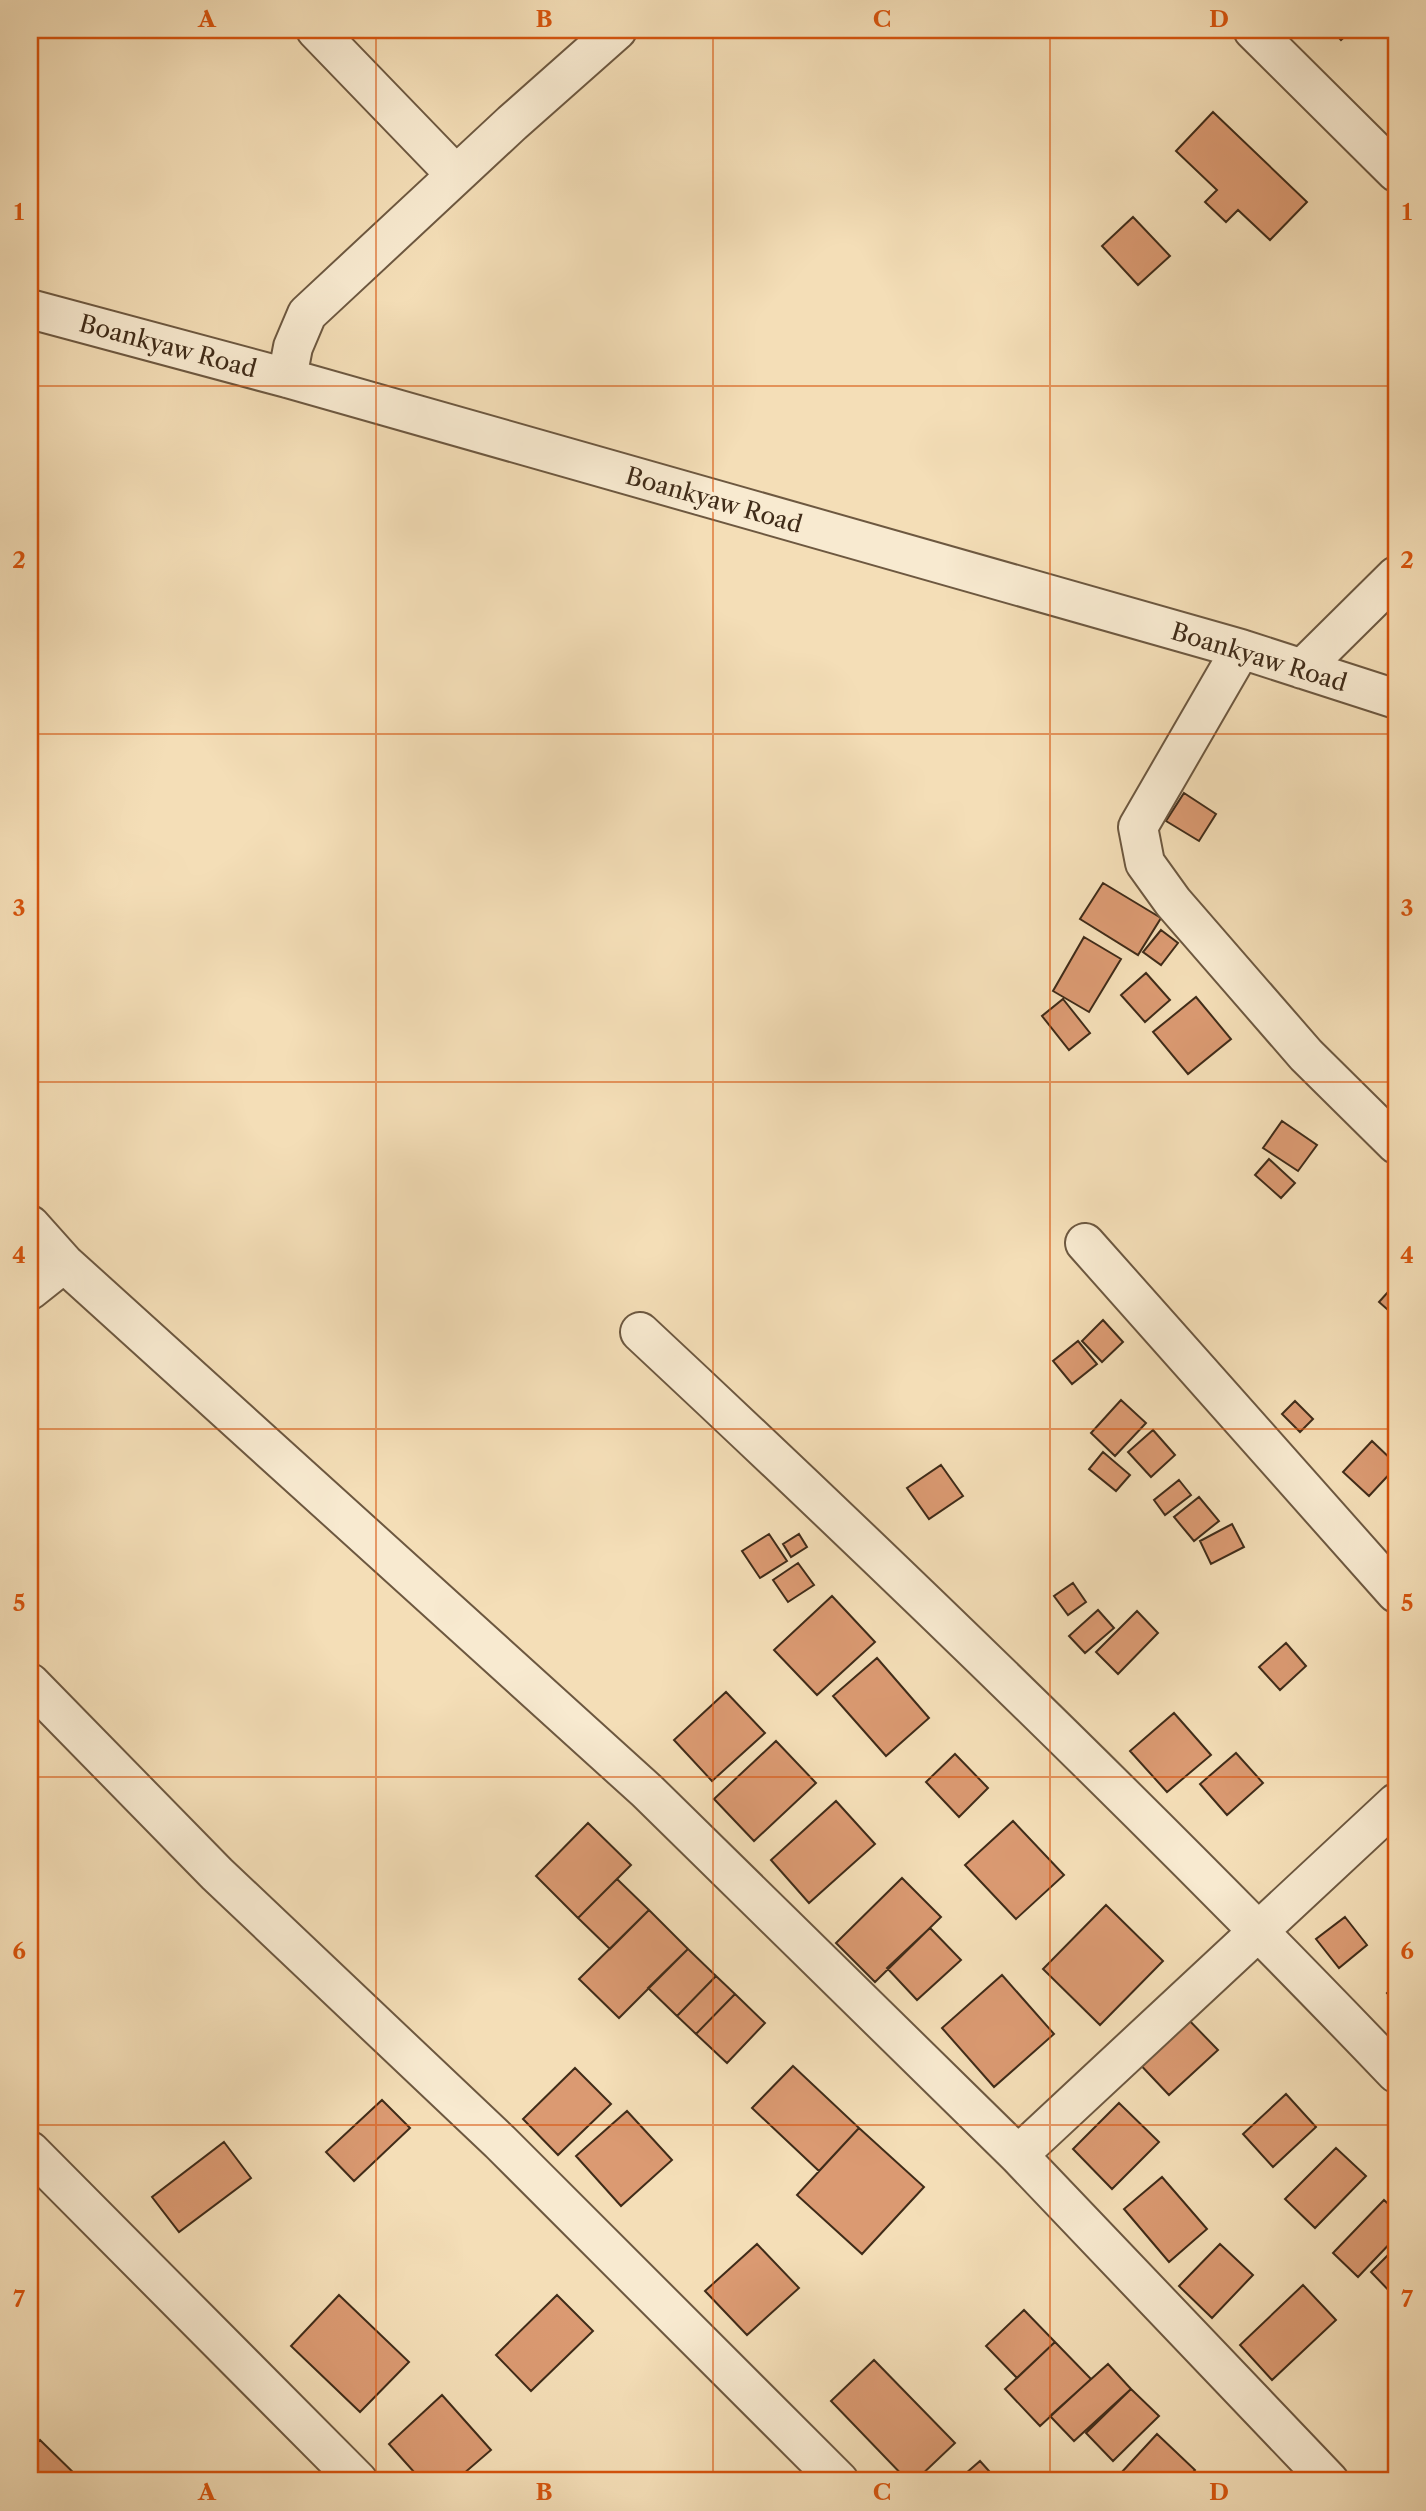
<svg xmlns="http://www.w3.org/2000/svg" width="1426" height="2511" font-family="'Libre Caslon Text',serif">
<rect width="100%" height="100%" fill="#f4deb7"/>
<filter id="stains"><feTurbulence type="fractalNoise" baseFrequency=".00286" numOctaves="4"/><feColorMatrix values="0 0 0 0 .2 0 0 0 0 .09 0 0 0 0 .02 0 0 0 .5 -.17"/></filter>
<radialGradient id="worn" r=".72"><stop offset=".6" stop-color="#630" stop-opacity="0"/><stop offset="1" stop-color="#630" stop-opacity=".3"/></radialGradient>
<path fill="#db9a72" stroke="#402c19" stroke-width="2" d="M1332,30H1352L1341,40Z
M1213,112L1307,202L1270,240L1238,210L1226,222L1205,202L1217,190L1176,151Z
M1133,217L1170,256L1138,285L1102,246Z
M1184,793L1216,814L1199,841L1166,821Z
M1103,883L1161,918L1138,955L1080,919Z
M1161,930L1178,943L1161,965L1143,952Z
M1084,937L1121,959L1089,1012L1053,991Z
M1146,973L1170,1000L1145,1022L1121,995Z
M1196,997L1231,1039L1188,1074L1153,1032Z
M1063,999L1090,1033L1069,1050L1042,1016Z
M1282,1121L1317,1145L1298,1171L1263,1148Z
M1269,1159L1295,1183L1281,1198L1255,1175Z
M1396,1283V1317L1379,1302Z
M1103,1320L1123,1342L1102,1362L1082,1341Z
M1078,1341L1097,1364L1072,1384L1053,1361Z
M1121,1400L1146,1423L1115,1456L1091,1433Z
M1295,1401L1313,1419L1300,1432L1282,1414Z
M1153,1430L1175,1455L1151,1477L1128,1452Z
M1372,1441L1396,1464V1467L1369,1496L1343,1472Z
M1103,1452L1130,1475L1116,1491L1089,1469Z
M941,1465L963,1496L929,1519L907,1488Z
M1179,1480L1191,1495L1165,1515L1154,1500Z
M1199,1497L1219,1521L1194,1541L1174,1517Z
M1232,1524L1244,1547L1211,1564L1200,1541Z
M769,1534L787,1561L760,1578L742,1551Z
M799,1534L807,1547L791,1557L783,1544Z
M798,1563L814,1585L788,1602L773,1580Z
M1073,1583L1086,1602L1068,1615L1054,1596Z
M832,1596L875,1642L817,1695L774,1650Z
M1098,1610L1114,1628L1085,1653L1069,1636Z
M1137,1611L1158,1633L1118,1674L1096,1652Z
M1286,1643L1306,1666L1280,1690L1259,1667Z
M877,1658L929,1718L886,1756L833,1696Z
M726,1692L765,1733L712,1781L674,1740Z
M1174,1713L1211,1755L1167,1792L1130,1751Z
M776,1741L816,1783L754,1841L714,1799Z
M1236,1753L1263,1783L1227,1815L1200,1784Z
M955,1754L988,1788L959,1817L926,1782Z
M836,1801L875,1844L809,1903L771,1860Z
M1013,1821L1064,1875L1016,1919L965,1865Z
M588,1823L631,1865L578,1918L536,1876Z
M902,1878L941,1917L875,1982L836,1943Z
M617,1879L649,1910L610,1949L578,1918Z
M1106,1905L1163,1961L1100,2025L1043,1969Z
M649,1910L688,1949L619,2018L579,1979Z
M1345,1917L1367,1945L1339,1968L1316,1939Z
M930,1928L961,1960L917,2000L887,1968Z
M688,1949L716,1976L677,2016L648,1988Z
M1002,1975L1054,2034L994,2087L942,2028Z
M716,1976L735,1994L696,2034L677,2016Z
M1396,1985V2003L1387,1993Z
M735,1994L765,2023L727,2063L696,2034Z
M1182,2013L1218,2050L1169,2095L1134,2058Z
M793,2066L859,2128L819,2171L752,2108Z
M575,2068L611,2104L558,2155L523,2119Z
M1286,2094L1316,2127L1273,2167L1243,2134Z
M382,2100L410,2128L354,2181L326,2152Z
M1119,2103L1159,2142L1112,2189L1073,2149Z
M627,2111L672,2160L621,2206L576,2156Z
M859,2128L924,2187L862,2254L797,2195Z
M224,2142L251,2178L179,2232L152,2197Z
M1336,2148L1366,2176L1315,2228L1285,2199Z
M1162,2177L1207,2229L1169,2262L1124,2209Z
M1384,2200L1396,2211V2237L1358,2277L1333,2253Z
M757,2244L799,2288L747,2335L705,2291Z
M1220,2244L1253,2275L1212,2318L1179,2286Z
M1396,2247V2298L1371,2272Z
M1303,2285L1336,2320L1272,2380L1240,2345Z
M339,2295L409,2362L360,2412L291,2346Z
M557,2295L593,2331L531,2391L496,2355Z
M1024,2310L1055,2342L1017,2378L986,2346Z
M1055,2342L1091,2379L1040,2426L1005,2389Z
M874,2360L955,2443L915,2481H908L831,2401Z
M1108,2364L1131,2389L1074,2441L1050,2416Z
M1131,2389L1159,2416L1113,2461L1086,2433Z
M442,2395L491,2450L455,2481H422L389,2444Z
M1157,2434L1195,2470L1185,2481H1130L1121,2473Z
M40,2440L82,2481H30V2450Z
M980,2461L998,2481H957Z"/>
<g fill="none" stroke-linecap="round" stroke-linejoin="round">
<defs>
<path id="minor" d="M316,30L456,175
M1253,30L1396,172
M30,309L287,378L1241,649L1396,699
M287,378L293,347L307,314L512,123L617,30
M1241,649L1138,827L1145,863L1173,902L1306,1055L1396,1144
M1302,669L1396,576
M30,1225L64,1263L647,1791L1018,2155L1329,2481
M1085,1243L1396,1593
M30,1290L64,1263
M640,1332C898,1573 1152,1818 1396,2073
M30,1683L217,1874L500,2142L839,2481
M30,2151L358,2481
M1018,2155L1396,1803"/>
</defs>
<use href="#minor" stroke="#6d5840" stroke-width="42"/>
<use href="#minor" stroke="#f8ead0" stroke-width="38"/>
</g>
<path fill="none" stroke="#d7540d" stroke-width="2" stroke-opacity="0.55" d="M376,30V2481M713,30V2481M1050,30V2481M30,386H1396M30,734H1396M30,1082H1396M30,1429H1396M30,1777H1396M30,2125H1396"/>
<g text-anchor="middle" dominant-baseline="central" stroke-width="7" stroke-linejoin="round" paint-order="stroke">
<g font-size="24" fill="#402c19" stroke="#f8ead0">
<text transform="translate(168 346) rotate(15)">Boankyaw Road</text>
<text transform="translate(714 500) rotate(16)">Boankyaw Road</text>
<text transform="translate(1259 657) rotate(17)">Boankyaw Road</text>
</g>
</g>
<rect width="1426" height="2511" fill="none" stroke="#f4deb7" stroke-width="77"/>
<rect x="38" y="38" width="1350" height="2434" fill="none" stroke="#d7540d" stroke-width="2.5"/>
<g font-size="23" text-anchor="middle" font-weight="bold" fill="#d7540d">
<text x="207" y="27">A</text>
<text x="544" y="27">B</text>
<text x="882" y="27">C</text>
<text x="1219" y="27">D</text>
<text x="19" y="220">1</text>
<text x="1407" y="220">1</text>
<text x="19" y="568">2</text>
<text x="1407" y="568">2</text>
<text x="19" y="916">3</text>
<text x="1407" y="916">3</text>
<text x="19" y="1263">4</text>
<text x="1407" y="1263">4</text>
<text x="19" y="1611">5</text>
<text x="1407" y="1611">5</text>
<text x="19" y="1959">6</text>
<text x="1407" y="1959">6</text>
<text x="19" y="2307">7</text>
<text x="1407" y="2307">7</text>
<text x="207" y="2500">A</text>
<text x="544" y="2500">B</text>
<text x="882" y="2500">C</text>
<text x="1219" y="2500">D</text>
</g>
<rect width="100%" height="100%" filter="url(#stains)"/>
<rect width="100%" height="100%" fill="url(#worn)"/>
</svg>
